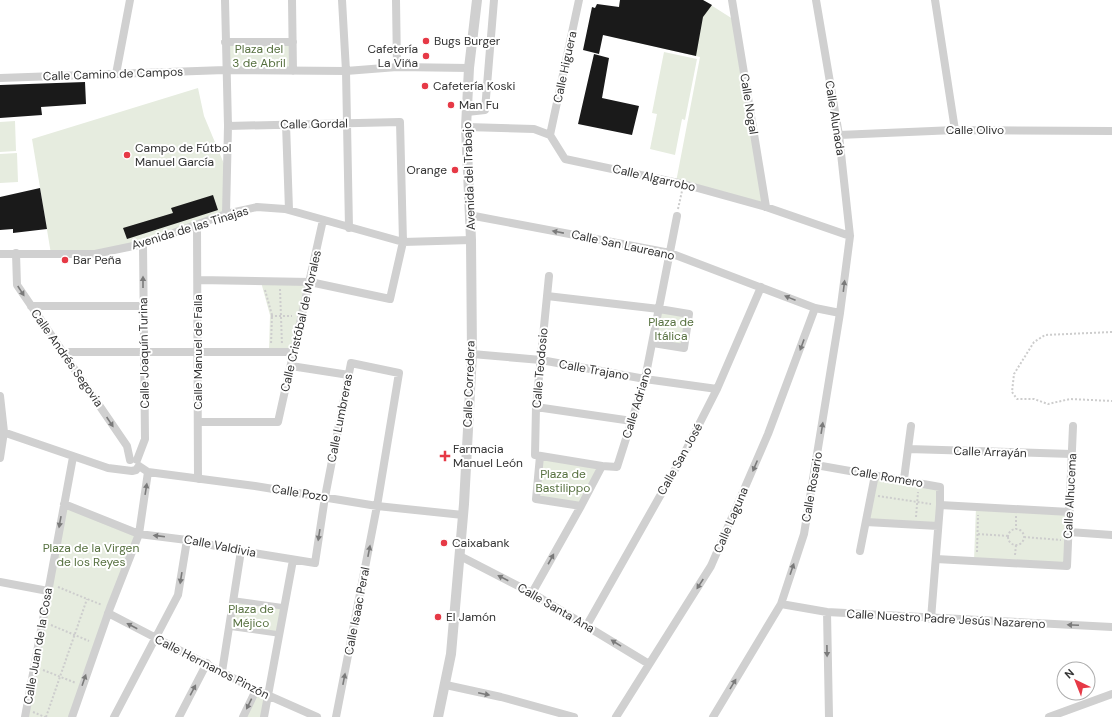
<svg xmlns="http://www.w3.org/2000/svg" width="1112" height="717" font-family="'DM Sans',sans-serif">
<rect width="100%" height="100%" fill="#fff"/>
<path fill="#e6ecdf" d="M620,0H703L736,21L766,207L676,182L700,57L613,37Z
M225,42H293V71L225,70Z
M664,52L697,59L685,120L682,119L675,155L650,149L657,114L652,113Z
M198,88L204,116L227,171L226,214L143,244L95,254H51L32,139Z
M15,121L16,151L0,152V122Z
M17,153L18,182L0,183V154Z
M261,282H310L293,352H269L270,315Z
M659,309L689,314L684,348L653,343Z
M540,456L602,466L581,506L536,499Z
M875,475L940,487L938,526L866,522Z
M64,504L139,534L72,717H25Z
M976,507L1070,512L1067,566L974,561Z
M234,600L284,607L279,634L229,627Z
M256,690L268,696L264,717H243Z"/>
<path fill="#1a1a1a" d="M620,0H703L712,5L703,17L696,56L603,35L599,54L583,50L592,7L595,8L597,4L619,7Z
M594,54L609,58L602,98L639,106L632,135L578,124Z
M85,82L86,104L41,107L42,115L0,118V85Z
M40,188L47,229L13,233V229L0,230V197Z
M213,195L218,210L127,239L123,228L173,213L171,208Z"/>
<g fill="none" stroke-linecap="round" stroke-linejoin="round">
<path stroke="#cdcdcd" stroke-width="2" stroke-dasharray="2 2" stroke-linecap="butt" d="M678,209L682,191
M280,289L282,345
M265,290L272,315L271,345
M271,316H292
M1112,332L1045,335L1034,342L1014,374L1012,392L1017,399H1034L1048,404L1070,399L1112,401
M878,496L931,504
M1016,516V529
M916,517L918,492
M1008 537a8 8 0 1 1 16 0a8 8 0 1 1-16 0Z
M978,534L1009,536
M1024,537L1061,540
M977,552L978,515
M1015,555L1016,545
M58,587L102,605
M51,625L89,641
M43,670L76,683
M33,712L45,717
M46,717L87,599"/>
<path stroke="#d0d0d0" stroke-width="5.5" d="M234,600L284,607
M229,627L279,634"/>
<path stroke="#d0d0d0" stroke-width="8" d="M225,0L228,126L226,214
M292,0L293,71
M342,0L346,71L349,228
M396,0L397,67
M732,0L766,207
M935,0L955,130
M225,42H293
M116,74L130,0
M0,78L225,70L346,71L397,67L469,68
M467,112L485,110L494,0
M286,124L289,210
M466,127L534,129L550,135L565,159L683,184L766,207L850,236
M550,135L579,0
M839,135L955,130L1112,131
M469,215L670,253L815,308L840,313
M197,225L198,479
M16,253L17,285L127,446L130,460
M0,254H95L143,244L226,214L257,207L285,209L403,242L471,240
M198,280L310,282L390,299L403,242L400,122L228,126
M547,296L659,309L689,314L684,348L653,343
M31,306H143
M63,352H293
M472,354L541,360L645,379L717,389
M291,366L349,375
M0,396L4,432L0,458
M536,407L632,421
M199,422H278L323,220
M0,431L108,468L132,471L136,470L139,466
M908,449L1072,454
M540,456L536,499L581,506L602,466L535,455L536,407L549,276
M137,460L145,439L143,244
M816,465L940,487V505L931,619
M139,466L148,472L255,486L377,506L463,515
M602,466L617,467L645,379L677,216
M904,479L911,426
M64,504L139,534L187,540L241,551L315,563L325,497L351,363L399,373L377,506L336,717
M940,505L1070,512
M866,522L938,526
M1069,532L1112,535
M860,551L875,475
M460,556L532,593L649,664
M936,559L1067,566L1073,426
M0,582L48,591
M532,593L581,506
M781,604L827,612L1112,627
M827,612L829,717
M108,613L256,690L317,717
M587,625L686,450L717,389L761,287
M222,672L241,551
M446,685L501,697L574,717
M25,717L73,457
M72,717L110,608L139,534L148,472
M114,717L178,595L187,540
M179,717L207,663
M243,717L256,690
M264,717L293,560
M616,717L711,566L768,434L815,308
M713,717L781,604L804,534L840,313L850,236L839,135L816,0
M1049,717L1112,694"/>
<path stroke="#d0d0d0" stroke-width="10" d="M438,717L451,654L464,504L472,354L471,240L466,127L469,68L477,0"/>
</g>
<defs><path id="oneway-solid" d="M-6-.8H1V-3.2L6.5 0L1 3.2V.8H-6Z"/></defs>
<g fill="#7a7a7a">
<use href="#oneway-solid" transform="translate(558 232) rotate(-169)"/>
<use href="#oneway-solid" transform="translate(143 282) rotate(-90)"/>
<use href="#oneway-solid" transform="translate(844 286) rotate(-83)"/>
<use href="#oneway-solid" transform="translate(21 291) rotate(57)"/>
<use href="#oneway-solid" transform="translate(790 298) rotate(-158)"/>
<use href="#oneway-solid" transform="translate(802 345) rotate(110)"/>
<use href="#oneway-solid" transform="translate(110 422) rotate(56)"/>
<use href="#oneway-solid" transform="translate(822 428) rotate(-81)"/>
<use href="#oneway-solid" transform="translate(755 466) rotate(113)"/>
<use href="#oneway-solid" transform="translate(146 489) rotate(-81)"/>
<use href="#oneway-solid" transform="translate(60 522) rotate(100)"/>
<use href="#oneway-solid" transform="translate(319 535) rotate(99)"/>
<use href="#oneway-solid" transform="translate(159 536) rotate(-173)"/>
<use href="#oneway-solid" transform="translate(369 551) rotate(-79)"/>
<use href="#oneway-solid" transform="translate(551 559) rotate(-61)"/>
<use href="#oneway-solid" transform="translate(792 569) rotate(-71)"/>
<use href="#oneway-solid" transform="translate(181 578) rotate(99)"/>
<use href="#oneway-solid" transform="translate(503 578) rotate(-153)"/>
<use href="#oneway-solid" transform="translate(700 584) rotate(123)"/>
<use href="#oneway-solid" transform="translate(1073 625) rotate(-177)"/>
<use href="#oneway-solid" transform="translate(132 626) rotate(-152)"/>
<use href="#oneway-solid" transform="translate(616 643) rotate(-148)"/>
<use href="#oneway-solid" transform="translate(827 651) rotate(89)"/>
<use href="#oneway-solid" transform="translate(344 679) rotate(-79)"/>
<use href="#oneway-solid" transform="translate(84 680) rotate(-71)"/>
<use href="#oneway-solid" transform="translate(733 684) rotate(-59)"/>
<use href="#oneway-solid" transform="translate(193 690) rotate(-62)"/>
<use href="#oneway-solid" transform="translate(484 694) rotate(12)"/>
<use href="#oneway-solid" transform="translate(249 704) rotate(116)"/>
</g>
<g fill="#e63946" stroke="#fff" stroke-width="1.5">
<circle cx="426" cy="41" r="4"/>
<circle cx="426" cy="56" r="4"/>
<circle cx="425" cy="86" r="4"/>
<circle cx="451" cy="105" r="4"/>
<circle cx="127" cy="155" r="4"/>
<circle cx="455" cy="170" r="4"/>
<circle cx="65" cy="260" r="4"/>
<path d="M443 450h4v4h4v4h-4v4h-4v-4h-4v-4h4z"/>
<circle cx="444" cy="543" r="4"/>
<circle cx="438" cy="617" r="4"/>
</g>
<g text-anchor="middle" dominant-baseline="central" stroke-width="4" stroke-linejoin="round" paint-order="stroke">
<g font-size="12" fill="#333" stroke="#fff" text-anchor="start">
<text x="434" y="41">Bugs Burger</text>
<text x="418" y="49" text-anchor="end">Cafetería<tspan x="418" dy="14">La Viña</tspan></text>
<text x="433" y="86">Cafetería Koski</text>
<text x="459" y="105">Man Fu</text>
<text x="135" y="148">Campo de Fútbol<tspan x="135" dy="14">Manuel García</tspan></text>
<text x="447" y="170" text-anchor="end">Orange</text>
<text x="73" y="260">Bar Peña</text>
<text x="453" y="449">Farmacia<tspan x="453" dy="14">Manuel León</tspan></text>
<text x="452" y="543">Caixabank</text>
<text x="446" y="617">El Jamón</text>
</g>
<g font-size="12" fill="#56703f" stroke="#fff">
<text x="259" y="49">Plaza del<tspan x="259" dy="14">3 de Abril</tspan></text>
<text x="671" y="322">Plaza de<tspan x="671" dy="14">Itálica</tspan></text>
<text x="563" y="474">Plaza de<tspan x="563" dy="14">Bastilippo</tspan></text>
<text x="91" y="548">Plaza de la Virgen<tspan x="91" dy="14">de los Reyes</tspan></text>
<text x="251" y="609">Plaza de<tspan x="251" dy="14">Méjico</tspan></text>
</g>
<g font-size="12" fill="#333" stroke="#fff">
<text transform="translate(565 67) rotate(-78)">Calle Higuera</text>
<text transform="translate(113 74) rotate(-2)">Calle Camino de Campos</text>
<text transform="translate(749 104) rotate(81)">Calle Nogal</text>
<text transform="translate(835 118) rotate(81)">Calle Alunada</text>
<text transform="translate(314 124) rotate(-1)">Calle Gordal</text>
<text x="975" y="130">Calle Olivo</text>
<text transform="translate(469 176) rotate(-92)">Avenida del Trabajo</text>
<text transform="translate(654 178) rotate(13)">Calle Algarrobo</text>
<text transform="translate(190 228) rotate(-17)">Avenida de las Tinajas</text>
<text transform="translate(623 245) rotate(12)">Calle San Laureano</text>
<text transform="translate(301 321) rotate(-77)">Calle Cristóbal de Morales</text>
<text transform="translate(198 352) rotate(-90)">Calle Manuel de Falla</text>
<text transform="translate(144 353) rotate(-91)">Calle Joaquín Turina</text>
<text transform="translate(67 358) rotate(55)">Calle Andrés Segovia</text>
<text transform="translate(540 368) rotate(-85)">Calle Teodosio</text>
<text transform="translate(594 370) rotate(10)">Calle Trajano</text>
<text transform="translate(469 384) rotate(-88)">Calle Corredera</text>
<text transform="translate(637 403) rotate(-73)">Calle Adriano</text>
<text transform="translate(340 418) rotate(-79)">Calle Lumbreras</text>
<text transform="translate(990 452) rotate(2)">Calle Arrayán</text>
<text transform="translate(680 459) rotate(-61)">Calle San José</text>
<text transform="translate(887 477) rotate(10)">Calle Romero</text>
<text transform="translate(812 487) rotate(-80)">Calle Rosario</text>
<text transform="translate(300 493) rotate(9)">Calle Pozo</text>
<text transform="translate(1070 496) rotate(-87)">Calle Alhucema</text>
<text transform="translate(731 520) rotate(-67)">Calle Laguna</text>
<text transform="translate(220 546) rotate(11)">Calle Valdivia</text>
<text transform="translate(556 608) rotate(30)">Calle Santa Ana</text>
<text transform="translate(357 611) rotate(-79)">Calle Isaac Peral</text>
<text transform="translate(946 619) rotate(3)">Calle Nuestro Padre Jesús Nazareno</text>
<text transform="translate(38 646) rotate(-80)">Calle Juan de la Cosa</text>
<text transform="translate(212 667) rotate(27)">Calle Hermanos Pinzón</text>
</g>
</g>
<g transform="translate(1076 681) rotate(317)"><circle r="19" fill="#ffffff" stroke="#adadad"/>
<path d="M0-3L7 15L0 10L-7 15Z" fill="#e63946"/>
<text y="-6" font-size="11" font-weight="bold" text-anchor="middle" fill="#333333">N</text>
</g>
</svg>
